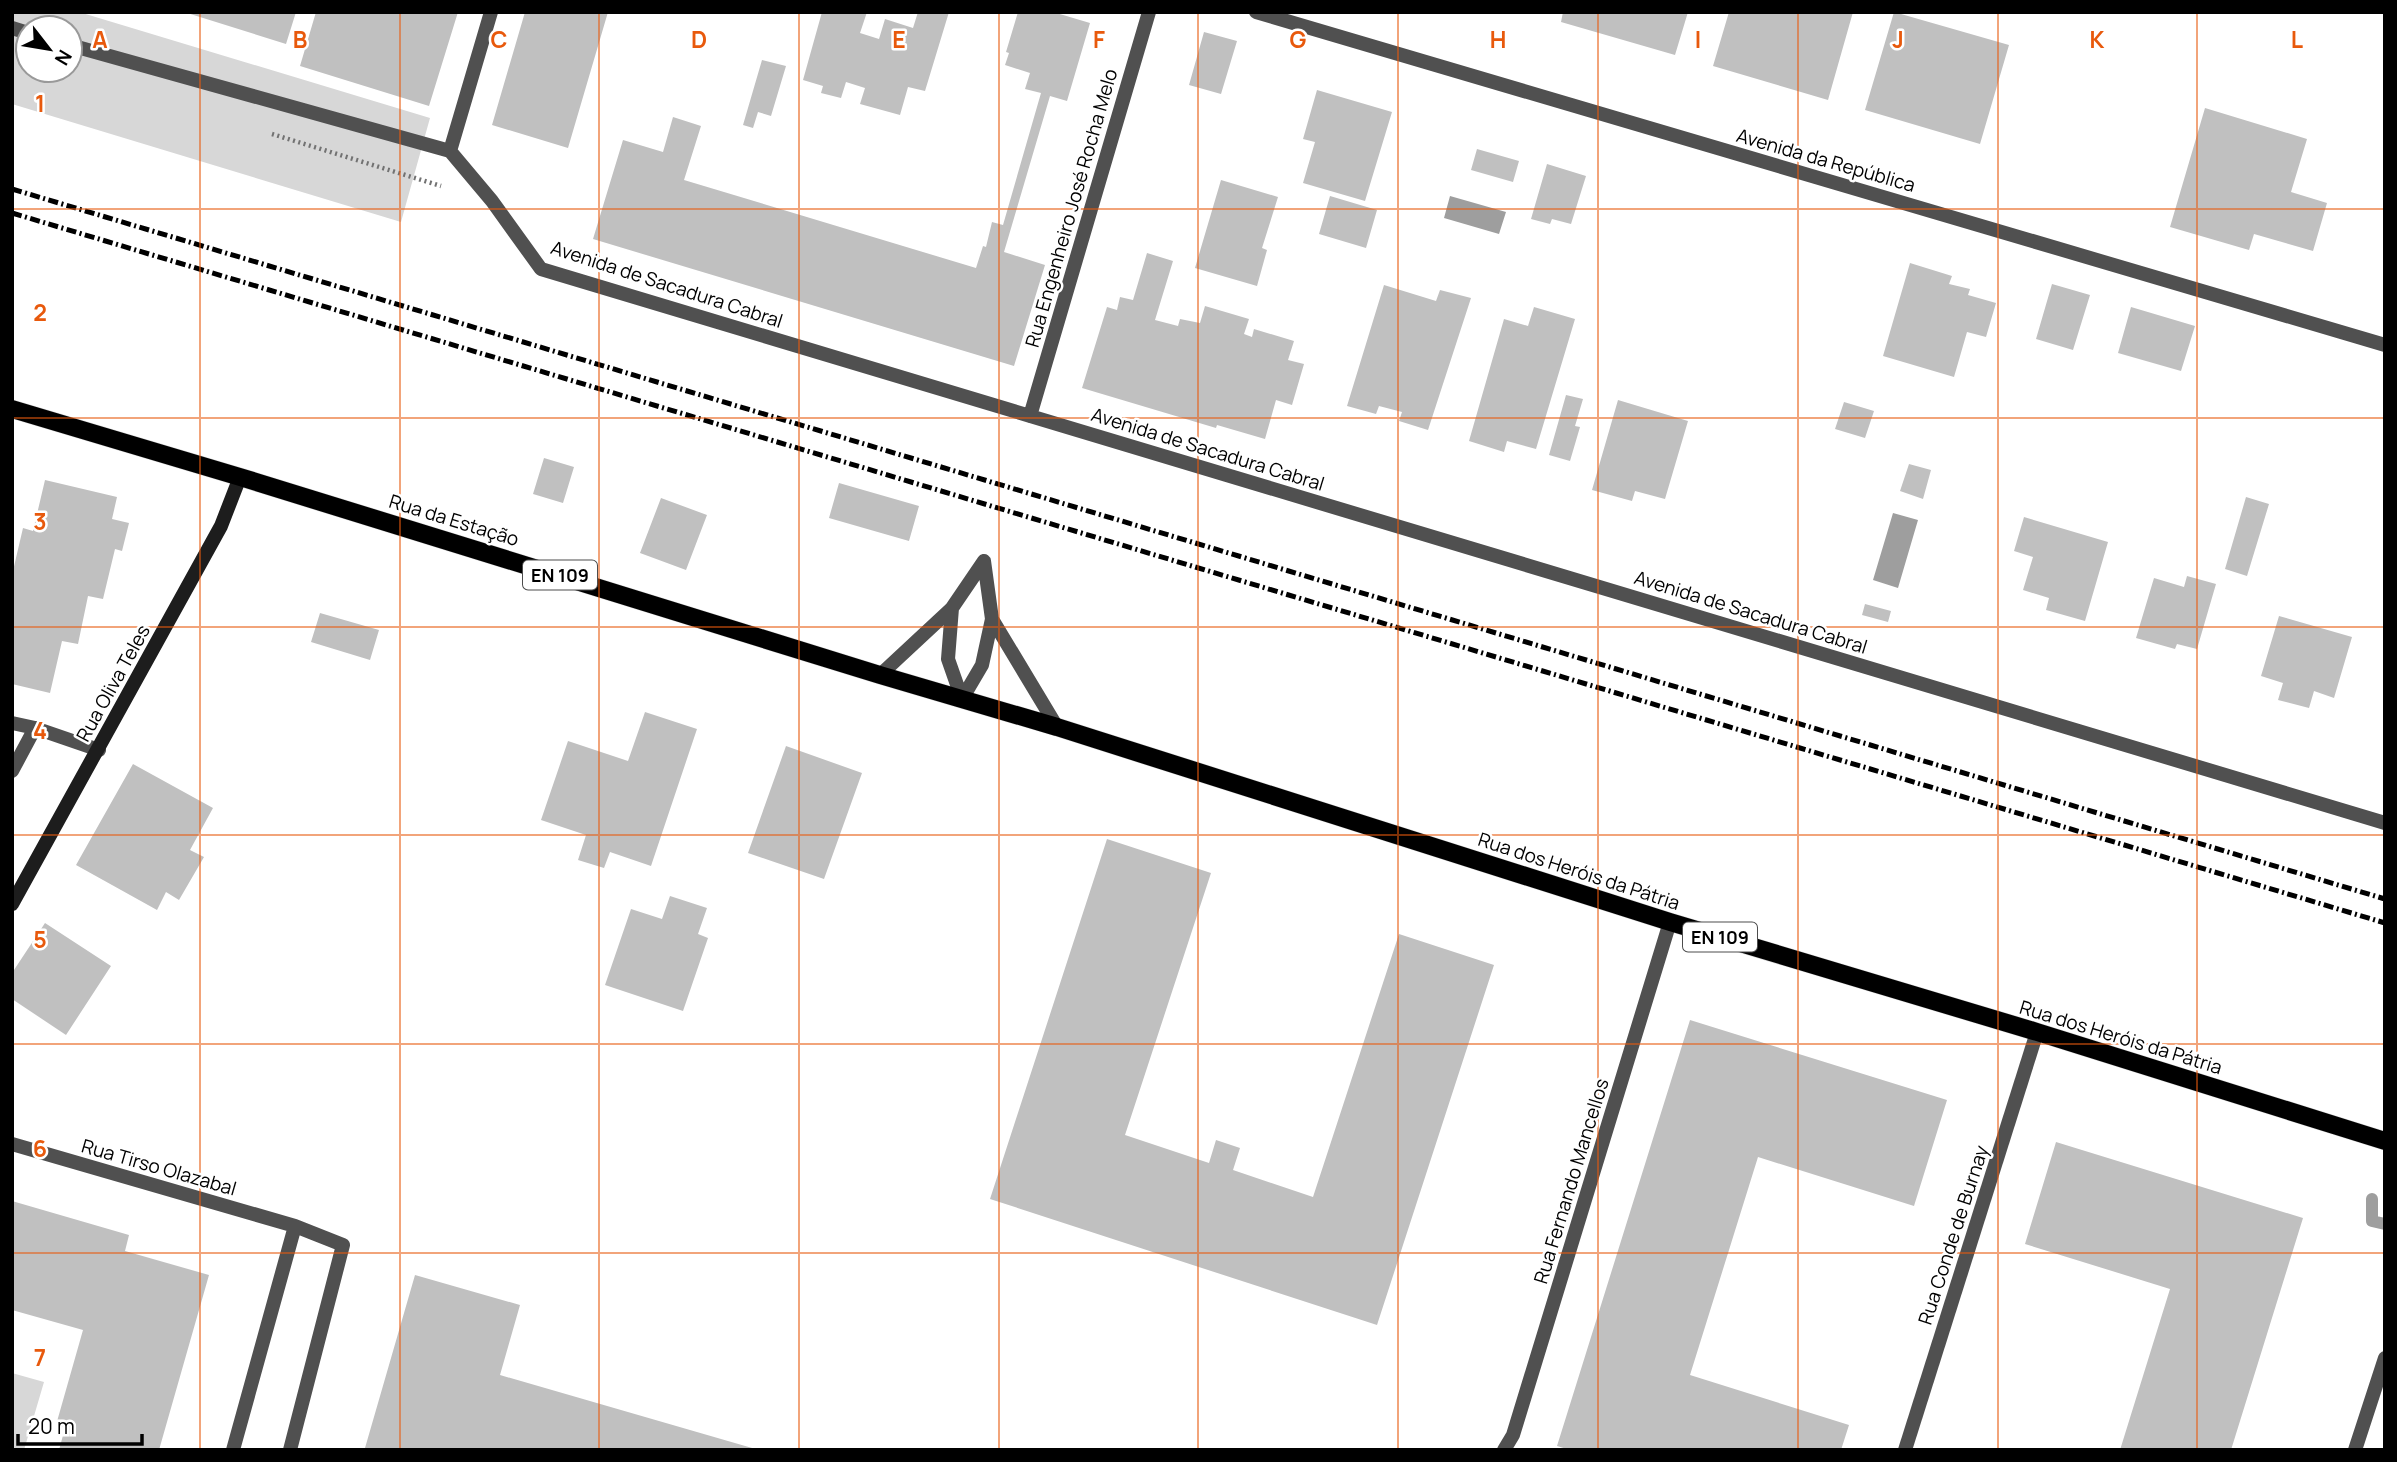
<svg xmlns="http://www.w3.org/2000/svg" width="2397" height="1462" font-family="Manrope,sans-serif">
<rect width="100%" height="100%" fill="#fff"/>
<path fill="#d7d7d7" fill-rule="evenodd" d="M12,12H79L430,118L401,222L12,104ZM28,28H70V70H28Z
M12,1373L44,1382L24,1450H12Z"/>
<path fill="#9e9e9e" d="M1450,196L1506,212L1499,234L1444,218Z
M1893,513L1918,520L1898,588L1873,580Z"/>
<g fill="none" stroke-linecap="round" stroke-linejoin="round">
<path stroke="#9e9e9e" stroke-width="12" d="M2372,1199V1221L2385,1224"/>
</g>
<path fill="#c0c0c0" d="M184,12H296L286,44Z
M316,12H458L429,106L300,66Z
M525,12H608L568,148L492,125Z
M822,12H867L860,33L879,39L885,19L913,28L918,12H949L925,91L908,87L900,115L860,104L865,88L846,82L841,98L821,93L823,86L803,80Z
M1018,12H1043L1047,14L1048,12H1053L1090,23L1067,101L1050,96L1004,252L1045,265L1014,366L593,239L623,140L663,152L673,117L701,126L684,180L976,268L983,246L986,247L992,222L1003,225L1041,93L1025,89L1030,73L1005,65L1009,53L1006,52Z
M1563,12H1688L1675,55L1561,22Z
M1729,12H1853L1828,100L1713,66Z
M1894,12L2009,45L1980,144L1865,110Z
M1204,32L1237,41L1221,94L1189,85Z
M762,60L786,66L771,116L758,112L753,128L743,125Z
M1317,90L1392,112L1365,201L1303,183L1315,142L1303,139Z
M2205,108L2307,139L2291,192L2327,203L2313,251L2254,234L2249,250L2170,227Z
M1477,149L1519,161L1513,182L1471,170Z
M1547,164L1586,176L1571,224L1552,219L1550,224L1531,219Z
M1221,180L1278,197L1262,248L1267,250L1257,286L1195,268Z
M1330,196L1377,210L1366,248L1319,234Z
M1147,253L1173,261L1155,320L1178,326L1180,319L1200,323L1205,306L1249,319L1244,334L1252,337L1254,329L1294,341L1288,360L1304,364L1292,405L1276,400L1265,439L1217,425L1216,428L1082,388L1107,307L1117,310L1120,297L1133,300Z
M1910,263L1952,276L1949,284L1970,289L1968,295L1996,303L1986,337L1967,332L1954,377L1883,356Z
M2052,284L2090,295L2073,350L2036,339Z
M1384,285L1436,301L1440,290L1471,298L1428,430L1399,421L1402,412L1379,406L1376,414L1347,406Z
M1534,307L1575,319L1536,449L1507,441L1504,452L1469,441L1504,319L1528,326Z
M2131,307L2195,326L2181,371L2118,353Z
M1566,395L1583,399L1575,426L1580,427L1570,461L1549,455Z
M1618,400L1688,421L1665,499L1635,491L1632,501L1592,490Z
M1844,402L1874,411L1865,438L1835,429Z
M544,458L574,467L563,503L533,494Z
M1909,464L1931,470L1923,499L1900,491Z
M45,480L117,497L112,519L129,523L122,551L115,549L103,599L88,596L78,644L62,641L50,693L12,684V575L23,528L33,531Z
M839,483L919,506L909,541L829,518Z
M2246,497L2269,504L2247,576L2225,569Z
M661,498L707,515L686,570L640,553Z
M2024,517L2108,542L2085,621L2046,610L2049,598L2023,590L2033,557L2014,551Z
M2187,576L2216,584L2197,649L2177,644L2175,649L2136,638L2154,578L2184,587Z
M1865,604L1891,611L1888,622L1862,615Z
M320,613L379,630L370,660L311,642Z
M2279,616L2352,637L2334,698L2314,691L2309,708L2278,700L2283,683L2261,676Z
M645,712L697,729L651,866L610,852L604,868L578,860L586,835L541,820L568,741L628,761Z
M786,746L862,773L824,879L748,853Z
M133,764L213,808L190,850L204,857L179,900L166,892L157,910L76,865Z
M1107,839L1211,873L1125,1135L1209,1163L1216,1140L1240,1148L1233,1170L1313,1197L1399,934L1494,965L1377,1325L990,1199Z
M670,896L707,908L698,934L708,938L683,1011L605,985L631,909L662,919Z
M45,923L111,966L66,1035L12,999V973Z
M1690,1020L1947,1100L1914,1206L1758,1157L1690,1375L1849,1425L1841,1450H1570L1557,1446Z
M2056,1142L2303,1218L2231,1450H2120L2170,1289L2025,1244Z
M12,1201L129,1235L125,1251L209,1275L159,1450H59L65,1428L56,1425L83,1330L12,1310Z
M415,1275L520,1305L500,1375L759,1450L365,1448Z"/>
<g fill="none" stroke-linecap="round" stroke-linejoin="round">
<defs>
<path id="primary" d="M12,409L240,477L880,675L1057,727L1670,922L2037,1032L2385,1141"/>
</defs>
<use href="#primary" stroke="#dbdbdb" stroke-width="19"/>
<path stroke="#727272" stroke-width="4.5" stroke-dasharray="2 3.5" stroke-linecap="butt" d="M272,134L441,186"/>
<path stroke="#505050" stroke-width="14" d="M12,771L35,728"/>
<path stroke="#505050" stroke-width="14" d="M1905,1450L2037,1032"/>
<path stroke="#505050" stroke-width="14" d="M1256,12L2385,345
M12,28L28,33
M70,45L450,151L492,201L541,269L2385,823
M450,151L491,12
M1030,416L1149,12
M952,608L948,659L962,699
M992,619L1057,727
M880,675L952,608L984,561
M962,699L982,665L992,619L984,561
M12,723L35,728L99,750
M12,1144L295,1226L343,1245L290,1450
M233,1450L295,1226
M1504,1450L1513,1435L1670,922
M2355,1450L2385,1358"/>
<path stroke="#1d1d1d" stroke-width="14" d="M12,904L221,526L240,477"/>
<use href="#primary" stroke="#000" stroke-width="18"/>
<path stroke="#000" stroke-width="5" stroke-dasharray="10 3.5 2 3.5" stroke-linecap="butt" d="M12,189L2385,899
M12,213L2385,923"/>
</g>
<path fill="none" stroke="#e8590c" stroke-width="2" stroke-opacity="0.55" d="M200,12V1450M400,12V1450M599,12V1450M799,12V1450M999,12V1450M1198,12V1450M1398,12V1450M1598,12V1450M1798,12V1450M1998,12V1450M2197,12V1450M12,209H2385M12,418H2385M12,627H2385M12,835H2385M12,1044H2385M12,1253H2385"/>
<g text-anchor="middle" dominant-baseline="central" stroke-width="5" stroke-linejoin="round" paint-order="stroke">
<g fill="#fff" stroke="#4c4c4c" stroke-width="2">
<rect x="523" y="560.5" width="74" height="29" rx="5"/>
<rect x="1683" y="922.5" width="74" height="29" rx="5"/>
</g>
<g font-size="18" font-weight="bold" fill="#000">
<text x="560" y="575">EN 109</text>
<text x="1720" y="937">EN 109</text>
</g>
<g font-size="19" fill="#000" stroke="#fff">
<text transform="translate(1826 160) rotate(16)">Avenida da República</text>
<text transform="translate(1071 208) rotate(-74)">Rua Engenheiro José Rocha Melo</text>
<text transform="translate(667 284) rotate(18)">Avenida de Sacadura Cabral</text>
<text transform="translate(1208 449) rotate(17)">Avenida de Sacadura Cabral</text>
<text transform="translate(454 520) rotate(17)">Rua da Estação</text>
<text transform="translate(1751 612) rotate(17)">Avenida de Sacadura Cabral</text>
<text transform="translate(113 683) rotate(-61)">Rua Oliva Teles</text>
<text transform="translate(1579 871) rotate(18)">Rua dos Heróis da Pátria</text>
<text transform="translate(2121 1037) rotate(17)">Rua dos Heróis da Pátria</text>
<text transform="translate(159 1167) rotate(16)">Rua Tirso Olazabal</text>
<text transform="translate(1571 1181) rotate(-73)">Rua Fernando Mancellos</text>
<text transform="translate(1953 1235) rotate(-72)">Rua Conde de Burnay</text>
</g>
</g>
<g font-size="23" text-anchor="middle" font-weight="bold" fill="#e8590c" stroke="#fff" stroke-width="5" stroke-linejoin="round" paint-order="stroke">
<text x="100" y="48">A</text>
<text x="300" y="48">B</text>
<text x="499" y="48">C</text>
<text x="699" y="48">D</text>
<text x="899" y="48">E</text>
<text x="1099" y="48">F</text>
<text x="1298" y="48">G</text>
<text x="1498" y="48">H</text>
<text x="1698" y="48">I</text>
<text x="1898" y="48">J</text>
<text x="2097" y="48">K</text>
<text x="2297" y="48">L</text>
<text x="40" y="112">1</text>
<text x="40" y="321">2</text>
<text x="40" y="530">3</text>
<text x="40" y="739">4</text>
<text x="40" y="948">5</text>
<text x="40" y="1157">6</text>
<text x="40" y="1366">7</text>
</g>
<rect width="2397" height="1462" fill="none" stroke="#000000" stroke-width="28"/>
<g transform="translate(49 49) rotate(121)"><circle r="33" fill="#ffffff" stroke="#999999" stroke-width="2"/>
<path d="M0-5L12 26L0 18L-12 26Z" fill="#000000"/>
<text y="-10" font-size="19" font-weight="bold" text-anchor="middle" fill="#000000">N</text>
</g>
<path d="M18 1434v10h124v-10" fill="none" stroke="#000000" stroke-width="3.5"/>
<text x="28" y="1434" font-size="21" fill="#000000" stroke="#ffffff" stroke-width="5" paint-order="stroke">20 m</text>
</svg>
